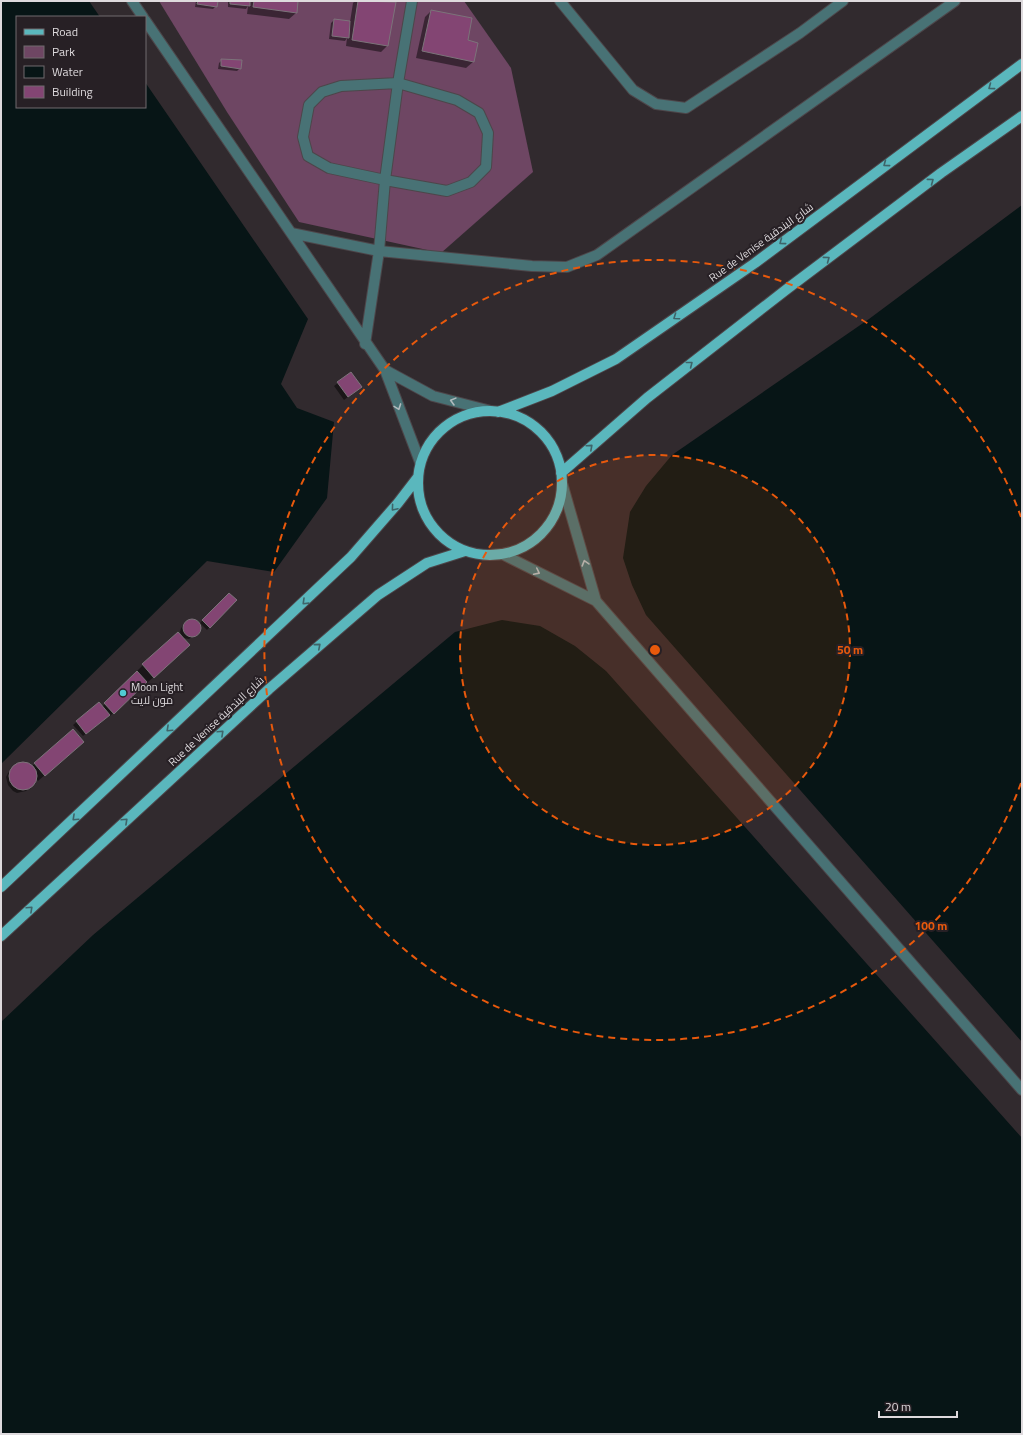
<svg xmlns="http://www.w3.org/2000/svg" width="1023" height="1435" font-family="'Titillium Web',Cairo,sans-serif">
<rect width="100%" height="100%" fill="#312a2e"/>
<path fill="#6e4663" d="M159,1H464L511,68L533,172L441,253L299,222L227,112Z"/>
<path fill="#071516" d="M1,1H89L100,17H17V107H145V82L308,319L281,384L297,408L334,422L327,498L274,572L207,561L1,764Z
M1022,205V1042L646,615L632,585L623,558L630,512L646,486L672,455L869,319Z
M502,620L540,626L575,646L606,671L1022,1138V1434H1V1022L93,935L455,632Z"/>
<path fill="#0007" d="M196,1H217L216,6L213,9L195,7Z
M228,1H297L296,13L289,19L247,14L248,6L246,9L228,7Z
M355,1H385L395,3L387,46L381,52L346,46L347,38L345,41L329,39L331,23L334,20L350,22L353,3Z
M431,11L466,41L473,62L466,68L416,58L425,17Z
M222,60L240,68L237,71L218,69L219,63Z
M351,373L361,387L344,400L334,386Z
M229,594L235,600L207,630L200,623Z
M191,620L198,623L200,627L199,631L189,639L183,638L180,632L181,628L187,622Z
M178,633L182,651L147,683L146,682L110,716L109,714L83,736L73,725L99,703L102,707L137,672H136L143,665Z
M73,731L76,748L38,781L36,779L33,785L26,791L17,793L13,791L8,785L6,777L8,773L18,764L22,763L30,765L31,767Z"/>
<path fill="#834573" stroke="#7c747a" d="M198,1H218L217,7L197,4Z
M230,1H250V6L230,4Z
M254,1H298L297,13L253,7Z
M358,1L396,2L388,46L352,40Z
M431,10L472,18L468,40L478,43L474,62L422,51Z
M334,19L350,21L349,38L332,36Z
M221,59L242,60L241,69L221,66Z
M351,372L362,387L348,397L337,382Z
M229,593L237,600L210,628L202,620Z
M183 628a9 9 0 1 1 18 0a9 9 0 1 1-18 0Z
M178,632L190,645L154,678L142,664Z
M137,671L147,682L114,714L104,703Z
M99,702L110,715L86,734L76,721Z
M73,729L84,742L45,776L34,763Z
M9 776a14 14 0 1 1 28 0a14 14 0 1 1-28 0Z"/>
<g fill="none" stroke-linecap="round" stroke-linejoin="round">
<defs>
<path id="minor" d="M132,1L143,17
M560,1L633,90L656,104L686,108L800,33L843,1
M145,20L385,370L420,462
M398,83L457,100L479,113L488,133L486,167L471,182L447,191L385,180L329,168L308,156L303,137L309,105L322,92L341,86Z
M291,233L379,251L532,266L567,267L597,255L955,1
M365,344L379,251L385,180L398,83L412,1
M385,370L433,396L491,411
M562,483L596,601
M502,554L596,601L1022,1090"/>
<path id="major" d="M418 483a72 72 0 1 1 144 0a72 72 0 1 1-144 0Z
M498,412L552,391L616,359L755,263L1022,64
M561,473L647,398L787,289L941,173L1022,116
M1,887L351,557L398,503L418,477
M1,936L269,689L378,595L427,563L465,551"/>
</defs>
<use href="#minor" stroke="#4d464a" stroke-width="12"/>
<use href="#major" stroke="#4d464a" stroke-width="12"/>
<use href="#minor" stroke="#487275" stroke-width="10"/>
<use href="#major" stroke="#5ab7bd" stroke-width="10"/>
</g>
<defs><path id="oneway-chevron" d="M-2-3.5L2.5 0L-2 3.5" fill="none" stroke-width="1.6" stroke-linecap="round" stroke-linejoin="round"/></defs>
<g stroke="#3e6469">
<use href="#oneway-chevron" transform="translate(991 87) rotate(143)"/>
<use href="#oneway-chevron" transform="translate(886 164) rotate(143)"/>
<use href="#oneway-chevron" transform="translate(931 181) rotate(-37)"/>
<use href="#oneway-chevron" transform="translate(782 242) rotate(143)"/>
<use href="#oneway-chevron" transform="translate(827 259) rotate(-37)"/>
<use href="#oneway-chevron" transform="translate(676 317) rotate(145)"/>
<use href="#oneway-chevron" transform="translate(690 364) rotate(-38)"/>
<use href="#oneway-chevron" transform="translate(590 447) rotate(-42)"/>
<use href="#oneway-chevron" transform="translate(394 508) rotate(130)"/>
<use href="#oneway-chevron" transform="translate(305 602) rotate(136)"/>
<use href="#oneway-chevron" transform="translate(318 646) rotate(-41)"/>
<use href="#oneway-chevron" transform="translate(169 729) rotate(137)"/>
<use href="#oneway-chevron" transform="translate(221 733) rotate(-43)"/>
<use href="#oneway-chevron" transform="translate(75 818) rotate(137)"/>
<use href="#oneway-chevron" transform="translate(125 821) rotate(-43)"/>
<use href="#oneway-chevron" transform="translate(30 909) rotate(-43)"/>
</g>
<g stroke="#b1bbbe">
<use href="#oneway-chevron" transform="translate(453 401) rotate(-165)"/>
<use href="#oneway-chevron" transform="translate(398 407) rotate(70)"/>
<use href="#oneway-chevron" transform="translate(585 563) rotate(-106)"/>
<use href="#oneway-chevron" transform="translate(537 572) rotate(26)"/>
</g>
<circle cx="655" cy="650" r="195" fill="#e8590c" fill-opacity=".12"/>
<g fill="none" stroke="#e8590c" stroke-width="2" stroke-dasharray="7 5">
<circle cx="655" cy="650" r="195"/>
<path d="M1021 783A390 390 0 1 1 1021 517"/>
</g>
<circle fill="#51ccd3" stroke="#272025" stroke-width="1.5" cx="123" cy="693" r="4"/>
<g text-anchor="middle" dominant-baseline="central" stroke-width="4" stroke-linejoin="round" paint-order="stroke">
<g font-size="11" fill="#dedadd" stroke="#272025">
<text transform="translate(761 242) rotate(-36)">Rue de Venise شارع البندقية</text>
<text transform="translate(216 721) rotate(-43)">Rue de Venise شارع البندقية</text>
</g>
<g font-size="11" fill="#dedadd" stroke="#272025" text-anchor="start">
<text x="131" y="687">Moon Light<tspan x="131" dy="13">مون لايت</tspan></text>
</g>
</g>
<circle cx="655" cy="650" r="6" fill="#e8590c" stroke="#272025" stroke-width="2"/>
<g font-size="12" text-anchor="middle" font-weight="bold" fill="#e8590c" stroke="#272025" stroke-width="4" stroke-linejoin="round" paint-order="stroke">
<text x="850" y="654">50 m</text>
<text x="931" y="930">100 m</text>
</g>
<rect width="1023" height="1435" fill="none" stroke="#dedadd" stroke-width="4"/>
<rect x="16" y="16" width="130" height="92" fill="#272025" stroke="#706a6f"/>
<rect x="24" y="29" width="20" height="6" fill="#5ab7bd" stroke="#706a6f"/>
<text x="52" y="36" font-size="12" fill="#dedadd">Road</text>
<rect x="24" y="46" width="20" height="12" fill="#6e4663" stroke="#706a6f"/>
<text x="52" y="56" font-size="12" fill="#dedadd">Park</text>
<rect x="24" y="66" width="20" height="12" fill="#071516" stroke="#706a6f"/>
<text x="52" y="76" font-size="12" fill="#dedadd">Water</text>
<rect x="24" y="86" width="20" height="12" fill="#834573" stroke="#706a6f"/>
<text x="52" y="96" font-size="12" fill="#dedadd">Building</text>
<path d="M879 1411v6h78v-6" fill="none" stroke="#dedadd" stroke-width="2"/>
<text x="885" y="1411" font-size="12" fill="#dedadd" stroke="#272025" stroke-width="3" paint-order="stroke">20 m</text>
</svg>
